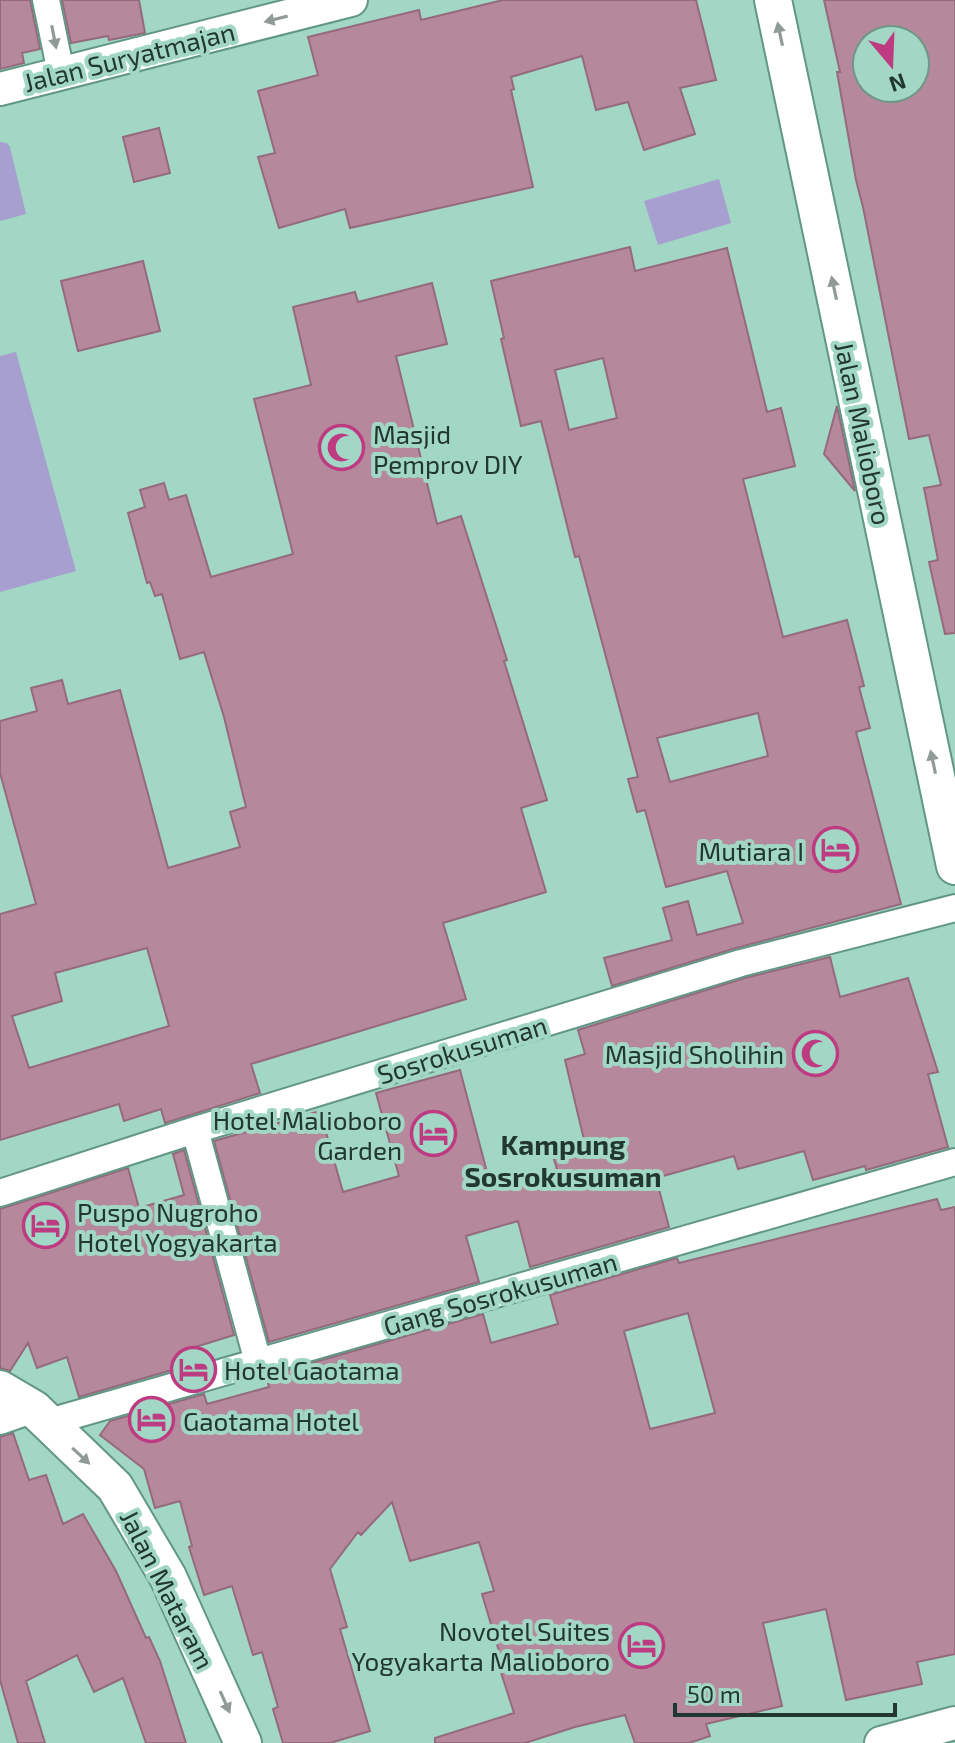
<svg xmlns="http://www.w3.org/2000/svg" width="955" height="1743" font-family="'Exo 2',sans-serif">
<rect width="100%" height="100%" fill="#a1d7c4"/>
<path fill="#a69fd0" d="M0,142L7,143L10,147L26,214L0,221Z
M719,179L731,223L658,245L644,201Z
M16,352L76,571L0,592V356Z"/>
<path fill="#b6889c" stroke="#966a7d" stroke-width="2" fill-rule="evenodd" d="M0,0H30L40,49L22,53L24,63L0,69Z
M62,0H139L145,33L109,40L108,36L71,43Z
M503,0H696L716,80L680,88L695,134L644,150L628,102L596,110L582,56L511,77L514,89L511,90L533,187L350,228L345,209L279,228L258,157L275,153L258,91L318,75L308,37L419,10L421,20Z
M824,0H955V633L945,634L929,562L938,560L924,488L941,485L929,435L909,439L863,207L856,180L837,72H840ZM867,40H915V88H867Z
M159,128L170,173L134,182L123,137Z
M630,247L635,271L727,248L767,412L781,408L795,466L743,479L783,637L847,620L864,686L859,687L870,728L856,732L901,904L736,948L612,986L604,958L672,940L663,908L688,901L697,935L743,923L727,871L666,887L645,810L637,812L628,779L638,777L579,556L575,557L541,421L521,426L501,339L504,338L491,281ZM603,358L617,418L569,430L555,370ZM758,713L768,756L670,782L657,738Z
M143,261L160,331L78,351L61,281Z
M432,283L447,344L396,356L437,524L461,516L507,660L504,661L547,800L521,808L546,892L443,923L466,999L251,1064L260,1093L165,1123L161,1109L124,1121L119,1104L0,1140V914L36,904L0,773V721L37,711L31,688L62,680L68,704L120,690L168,868L240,847L230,812L246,807L224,717L204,652L180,659L162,594L155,596L150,582L147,583L128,513L145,507L140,490L164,483L169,500L186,495L211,577L293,554L254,399L311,385L293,307L355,292L358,302ZM147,948L169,1026L29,1068L12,1016L62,1001L55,973Z
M837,406L855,491L824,454Z
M830,957L840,997L908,978L938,1072L928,1074L948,1147L866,1170L865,1166L813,1180L804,1151L738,1169L734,1156L656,1178L669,1227L530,1267L518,1221L466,1236L479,1282L269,1342L214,1141L320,1111L343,1192L399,1176L376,1093L460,1070L491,1187L557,1169L552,1153L585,1144L565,1060L585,1054L578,1030L745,978Z
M184,1150L234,1335L192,1348L196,1363L79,1397L67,1357L37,1368L28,1343L10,1371L0,1368V1209L128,1168L139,1208L184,1195L173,1154Z
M937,1199L941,1210L955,1207V1654L917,1662L922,1684L846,1700L826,1609L763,1623L782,1706L706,1724L710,1736L689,1743H635L625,1715L575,1727L525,1743H435V1738L514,1713L497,1660L501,1658L482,1594L494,1591L479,1542L410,1561L392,1502L361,1535L358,1532L330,1569L347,1627L340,1629L370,1731L330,1743H283L273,1709L278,1707L262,1652L253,1655L232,1586L204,1595L189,1547L192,1546L180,1501L155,1508L144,1469L100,1435L110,1421L204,1394L207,1404L269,1387L266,1376L483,1314L491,1343L558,1324L550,1295L677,1258L679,1263ZM688,1313L715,1413L650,1429L624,1331Z
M13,1433L29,1480L46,1475L63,1524L83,1514L116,1571L146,1638L149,1637L160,1661L186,1743H146L123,1678L94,1692L77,1655L26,1681L45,1743H18L0,1680V1437Z"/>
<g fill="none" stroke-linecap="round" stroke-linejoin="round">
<defs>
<path id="minor" d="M46,0L61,73
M195,1130L258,1362
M0,1193L195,1130L741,963L955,908
M0,1421L34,1409
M46,1423L955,1162"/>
<path id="tertiary" d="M0,89L351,0
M881,1743L955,1723"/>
<path id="secondary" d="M773,0L955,866
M0,1389L34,1409L115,1487L168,1577L243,1743"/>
</defs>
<use href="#minor" stroke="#629685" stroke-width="30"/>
<use href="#tertiary" stroke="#629685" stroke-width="36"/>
<use href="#secondary" stroke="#629685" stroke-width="40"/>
<use href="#minor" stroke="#fff" stroke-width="26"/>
<use href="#tertiary" stroke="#fff" stroke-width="32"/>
<use href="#secondary" stroke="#fff" stroke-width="36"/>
</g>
<defs><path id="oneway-solid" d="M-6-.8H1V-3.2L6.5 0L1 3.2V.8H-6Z" transform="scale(2)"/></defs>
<g fill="#909b97">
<use href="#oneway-solid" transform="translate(276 19) rotate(166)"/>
<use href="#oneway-solid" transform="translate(780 34) rotate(-102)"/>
<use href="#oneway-solid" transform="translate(54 37) rotate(79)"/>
<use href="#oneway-solid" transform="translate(834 288) rotate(-102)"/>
<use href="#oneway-solid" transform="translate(933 762) rotate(-102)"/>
<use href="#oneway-solid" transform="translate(81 1456) rotate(43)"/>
<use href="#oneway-solid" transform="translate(225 1702) rotate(66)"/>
</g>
<defs>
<symbol id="mosque-ring" viewBox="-11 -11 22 22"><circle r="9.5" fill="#a1d7c4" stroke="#be3b82" stroke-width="1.5"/><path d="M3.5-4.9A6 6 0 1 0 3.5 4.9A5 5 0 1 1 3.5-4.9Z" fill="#be3b82"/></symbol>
<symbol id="hotel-ring" viewBox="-11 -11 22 22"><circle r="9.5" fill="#a1d7c4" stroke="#be3b82" stroke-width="1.5"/><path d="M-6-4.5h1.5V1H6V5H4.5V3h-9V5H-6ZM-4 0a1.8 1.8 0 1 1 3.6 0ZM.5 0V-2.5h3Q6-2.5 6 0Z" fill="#be3b82"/></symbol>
</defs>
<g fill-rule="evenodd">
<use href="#mosque-ring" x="316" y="422" width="51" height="51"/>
<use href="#hotel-ring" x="810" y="824" width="51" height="51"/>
<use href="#mosque-ring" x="790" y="1028" width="51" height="51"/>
<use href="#hotel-ring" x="408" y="1108" width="51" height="51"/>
<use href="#hotel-ring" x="20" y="1200" width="51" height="51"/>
<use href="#hotel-ring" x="168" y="1344" width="51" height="51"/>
<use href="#hotel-ring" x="126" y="1394" width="51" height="51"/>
<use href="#hotel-ring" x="616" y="1620" width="51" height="51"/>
</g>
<g text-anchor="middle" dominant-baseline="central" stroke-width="8" stroke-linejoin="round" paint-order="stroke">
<g font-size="26" fill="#21372f" stroke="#a1d7c4">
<text transform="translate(129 56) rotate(-14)">Jalan Suryatmajan</text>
<text transform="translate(864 433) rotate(78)">Jalan Malioboro</text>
<text transform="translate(462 1049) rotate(-17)">Sosrokusuman</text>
<text transform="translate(500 1293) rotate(-16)">Gang Sosrokusuman</text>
<text transform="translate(168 1589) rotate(63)">Jalan Mataram</text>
</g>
<g font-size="26" fill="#21372f" stroke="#a1d7c4" text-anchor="start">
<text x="373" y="433">Masjid<tspan x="373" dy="30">Pemprov DIY</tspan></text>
<text x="804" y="850" text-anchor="end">Mutiara I</text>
<text x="784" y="1053" text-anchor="end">Masjid Sholihin</text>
<text x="402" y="1119" text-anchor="end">Hotel Malioboro<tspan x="402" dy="30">Garden</tspan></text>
<text x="77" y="1211">Puspo Nugroho<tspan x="77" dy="30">Hotel Yogyakarta</tspan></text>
<text x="224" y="1369">Hotel Gaotama</text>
<text x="183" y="1420">Gaotama Hotel</text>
<text x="610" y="1630" text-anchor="end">Novotel Suites<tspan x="610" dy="30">Yogyakarta Malioboro</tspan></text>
</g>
<g font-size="28" font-weight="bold" fill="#21372f" stroke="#a1d7c4">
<text x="563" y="1144">Kampung<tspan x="563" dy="32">Sosrokusuman</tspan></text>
</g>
</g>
<g transform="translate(891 64) rotate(161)"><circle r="38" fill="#a1d7c4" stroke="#6e9788" stroke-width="2"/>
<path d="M0-6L14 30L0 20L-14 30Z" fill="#be3b82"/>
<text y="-12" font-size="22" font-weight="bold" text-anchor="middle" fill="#21372f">N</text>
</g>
<path d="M675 1703v12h220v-12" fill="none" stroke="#21372f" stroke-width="4"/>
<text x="687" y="1703" font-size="24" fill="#21372f" stroke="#a1d7c4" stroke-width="6" paint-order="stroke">50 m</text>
</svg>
